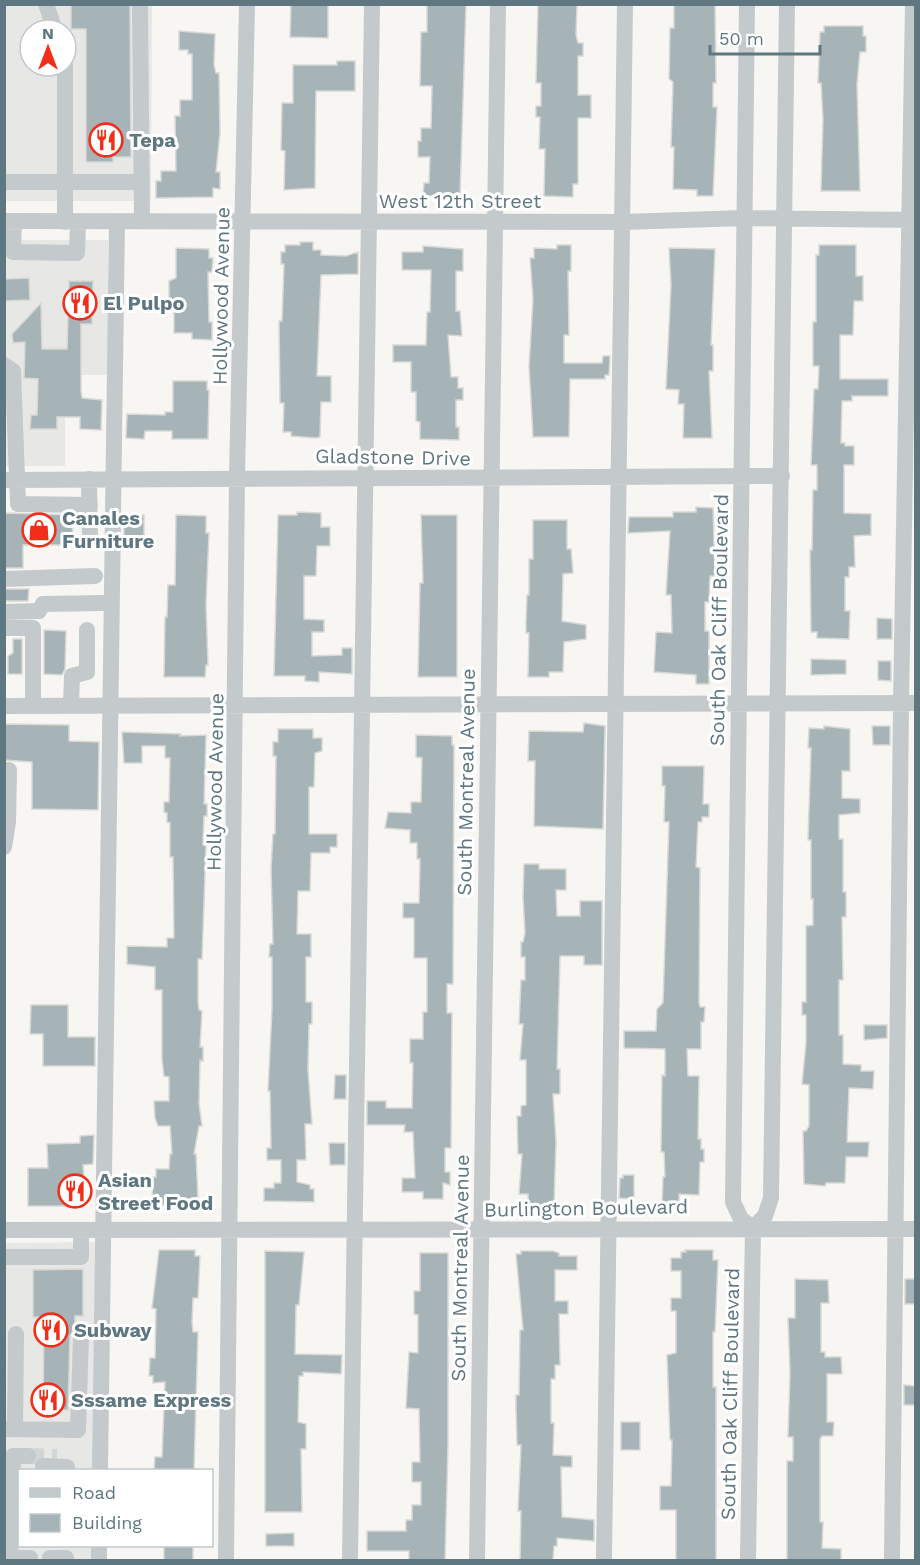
<svg xmlns="http://www.w3.org/2000/svg" width="920" height="1565" font-family="'Work Sans',sans-serif">
<rect width="100%" height="100%" fill="#f7f6f3"/>
<path fill="#e7e8e6" fill-rule="evenodd" d="M5,5H152L151,201H5ZM30,30H66V66H30Z
M5,240H108V375H65V466H5Z
M98,1242L95,1470H20V1546H95L94,1560H5L4,1243Z"/>
<path fill="#a7b4b7" stroke="#d8d8d5" stroke-width="1.5" d="M71,4H130L131,157H113V162H86V29H71Z
M291,4H328V38L290,37Z
M427,4H466L460,196H423L424,183H429L430,157H418V141H421V128H431L432,86H420L421,32H427Z
M538,4H577L576,35L578,43H583V56H578V95H591V118H578V184H573V197L544,196L545,149H539L540,117H536V106H541V83H536Z
M674,5H715L716,83H713V107H717L713,196H697V190L673,189L674,147H671L673,82L669,79L670,28H674Z
M824,26H863V36H866V52H860L857,84L860,191H821L823,119L821,83H818L820,32H824Z
M179,31L215,34L214,65L216,73H219L220,133L216,172H220V189L213,188V197L156,198V181H161V171H176L175,116H180V100H192V54H188V50H179Z
M337,61H355V91H316L315,188L284,190L285,151L281,150L282,103H293V65H337Z
M300,242H313V250H321V255L346,256L358,252V274L321,275L317,376H331V402H321L320,437L316,438L291,436V432H283L284,403H280L279,321H282L284,264H281V252H285V245H300Z
M557,245H571V271H568L569,335H564V363H602L603,356H610L609,375H605V379H570L569,437H533L529,366L533,299L530,258H534V248L557,249Z
M819,245H856V276H863V301H854L853,335H840V379H888V396H852V401H842L841,443H845V446H854V465H844V513L871,514V535L854,536L855,567H849V577H845V611H850L849,639L817,638V632H811L810,550H812L813,490H817V465H811L814,389H818L819,366H813V322H816V255H819Z
M423,246L463,249V271H456V311H460L462,336L448,335L451,377H458V388H463V400H456V427H459V440L420,439V422L416,421V392H411V362H393V345H426L427,312H430L431,270H402V252H423Z
M176,248L209,249V258H213L212,272H208L209,322H212V340L192,339V333H174V306H169V281L176,278Z
M669,248L715,249L711,345H713V371H709L712,438H683L684,404H678L679,390L666,389L671,285Z
M29,278L30,300L4,301V279Z
M69,281H93L92,324H81V390L82,398L102,400L101,430L80,429V417H57V429H30L31,415H37L38,379L24,378L25,342L13,343L12,334L41,303L42,349H67Z
M173,381H207V390H209L208,439H172V431H145L144,439L126,438L127,414L165,415V412H173Z
M696,507L713,508L715,576H710L709,602H705V631H709V684H696V675L654,672L656,632L672,633L671,595H666L670,531L628,533L629,517H673V512H696Z
M297,512L321,513V527H330V546H317L316,576H304V619L324,620V632H312V656L342,655V648H352V674L319,672V682L305,681V676H274L278,515H297Z
M4,513L73,515L72,545H23V568H4Z
M124,515H144V538L124,537Z
M176,515L206,516V533H209L206,604L208,665H206L205,677H164L165,617H167L168,585H175Z
M421,515H457V677H418L420,583H423Z
M533,520H567V549H571L573,573L563,574L562,621L586,625V639L564,642L563,672H549V677H528L529,633H526V621L527,595H529V559H533Z
M4,589H29L28,601H4Z
M877,618L892,619V639H877Z
M44,630L66,631L65,669L62,675L44,674Z
M13,639H22V674H8V656L13,653Z
M811,659L846,660V674L811,675Z
M878,661H891V681L878,680Z
M584,723L605,726L603,829L534,826L535,761H528L529,731L583,732Z
M4,724L69,725V741L99,742L98,810L32,809V762L4,760Z
M824,726L850,729V771H842V798L860,799V813L839,815V839H843V892H846V917H842L843,980H839V1035H843V1064L861,1065V1071H874L873,1089L849,1088L847,1142H869L868,1157H846L845,1183H826L825,1186L804,1184L803,1131H806L809,1126V1085L802,1084L806,1043V1015H802V1002H806V926L813,925V899H811V840H808L811,748H808L809,728L824,729Z
M872,726H890V745H873Z
M278,729H313V738H322V751L315,753L314,787H309V834H337V847H330V853H311L310,891H298L297,934H311V957H306V1002H312V1024H309L308,1070L312,1124H305L306,1160H297V1182L310,1185V1189H314V1202L264,1201V1188H274V1183H281V1160H267V1148H271L270,1091H268L272,1009V957H269L270,944H273L271,868L273,834H275L276,756H273V742H278Z
M122,732L181,734L180,736L206,735L204,804H207V816H204L203,845H206L202,959H198V1002L199,1010L202,1011L200,1047H203V1061L200,1060L199,1104L202,1126H199L194,1154H196L198,1199H166V1205H152L153,1177H156V1169H169L170,1154H172L170,1126H158L155,1118L154,1101H169V1077L164,1076L162,1059V990H155V967L127,964V946L167,947V938H174L173,857H170V823L167,822V813L164,812V802H169L170,758H165V746H142V763H124Z
M416,735L452,736V745H454L453,984H447V1013H452L451,1148H445V1172H450V1185L443,1183V1199H423V1192H402V1178H415L413,1132H404L405,1125H367V1101H386V1108H412L413,1063H410V1039H423V1012H427V958H414V918H403V903H419L420,859H417V843H410V830L385,828L388,812L411,813V802H421L422,758L416,757Z
M662,766H704L703,804H709V817H702V822H698L696,867L700,868L699,1003L700,1007H705L704,1022H701V1049H687L688,1076H699L698,1139H701V1149H704V1162H700L699,1195L679,1194V1206H662L663,1177H665L664,1152H661L662,1075L665,1076V1049L624,1048V1031H656L657,1009L663,1003L669,822H664L665,786H662Z
M524,864H539V869H566V890H556L557,916H580V901H602V965H584V956H560L557,1069H560V1094H553L556,1142L554,1205H543V1208H532V1204H528V1194H519L522,1154H518L517,1116H521V1106L526,1105V1060H520L523,1024H519L521,980H525V957H521V942H523L525,933L523,897Z
M31,1005H68V1037H95V1066H43V1034H30Z
M864,1025H887V1038L864,1040Z
M335,1075H346V1099H334Z
M94,1135L93,1164L83,1165L86,1203L65,1206H28V1168H48L47,1144L80,1143V1136Z
M329,1143H345V1165H330Z
M623,1175H634V1199L619,1198L620,1178H623Z
M159,1250H195V1256H200L198,1298H193L192,1322L193,1332H198L194,1470H154L155,1457H162L165,1382L153,1383V1376H149L150,1358H155L156,1309L152,1308Z
M685,1250H713V1260H718L715,1332H713V1387H716V1560H676V1510H660V1486H671L672,1440H670L667,1355L676,1353V1311H671V1298H681V1271H671V1258H681V1252H686Z
M265,1251L304,1252L299,1305H296L295,1354L342,1355L341,1374L303,1372V1376H299L298,1422L306,1424V1449H301L302,1512H265Z
M521,1251H553L559,1253V1256H577V1270H555V1301H568V1314H559L560,1365H555V1379H551V1423H554L553,1455L572,1456V1467H561L562,1517L594,1520V1541L557,1538V1546H554L553,1560H520L521,1511H518L521,1445H517L516,1409V1395H519L520,1330H523L516,1254H521Z
M420,1253H448V1445L445,1560H409V1551H367V1531H406V1520H412V1505H421V1482H412V1462H420L419,1409L406,1408L409,1352L418,1353V1315L414,1314V1291H420Z
M83,1269V1316H75V1328L70,1336L68,1410L43,1409L44,1317H33V1270Z
M795,1279L828,1280L829,1303H821V1352H825V1357H841L842,1374H827V1422H834L833,1436H822L820,1439V1522H823L822,1548L841,1549V1560H787V1461H793V1437H788L790,1373L788,1318H795Z
M905,1279H915V1304H905Z
M904,1385L915,1386V1405H904Z
M621,1422H640V1450H621Z
M294,1533V1546H266V1534Z
M164,1545H193V1560H164Z"/>
<g fill="none" stroke-linecap="round" stroke-linejoin="round">
<path stroke="#d1d6d6" stroke-width="16" stroke-dasharray="16 8" stroke-linecap="butt" d="M28,1456L57,1457"/>
<path stroke="#c4c9cb" stroke-width="16" d="M46,4L55,30
M140,4L142,221
M747,4L733,1202L741,1219L753,1228
M65,66V222
M4,182H141
M4,221L623,222L744,218L916,220
M14,221L13,252L77,253L78,222
M4,365L13,371L18,504L90,505
M89,479L90,540
M4,480L782,476
M4,579L95,576
M4,612L39,611L43,604L103,603
M4,628H33V706
M4,706L916,703
M71,706L72,676L87,672V630
M4,847L8,822L9,770H7
M4,1230L916,1229
M4,1257H81V1231
M4,1429L78,1430L81,1336
M15,1429L16,1334
M43,1466L67,1467
M100,1470L117,222
M10,1558H30
M50,1558H66
M10,1560L13,1456H28
M99,1560V1546
M226,1560L237,477L247,4
M350,1560L372,4
M477,1560L498,4
M604,1560L625,4
M748,1560L753,1228L765,1216L771,1198L787,4
M892,1560L901,703L913,4"/>
</g>
<defs>
<symbol id="restaurant-ring" viewBox="-11 -11 22 22"><circle r="9.5" fill="#fff" stroke="#f02e1a" stroke-width="1.5"/><path d="M-5-6h1v4h1v-4h1v4h1v-4h1v5L-1.5 .5V6h-2V.5L-5-1ZM5-6V6H3V1.5H1.5Q1.5-4 5-6Z" fill="#f02e1a"/></symbol>
<symbol id="shop-ring" viewBox="-11 -11 22 22"><circle r="9.5" fill="#fff" stroke="#f02e1a" stroke-width="1.5"/><path d="M-5-2.5h2.3a2.7 3.5 0 0 1 5.4 0H5L5.5 6h-11ZM-1.5-2.5h3a1.5 2.3 0 0 0-3 0Z" fill="#f02e1a"/></symbol>
</defs>
<g fill-rule="evenodd">
<use href="#restaurant-ring" x="87" y="121" width="38" height="38"/>
<use href="#restaurant-ring" x="61" y="284" width="38" height="38"/>
<use href="#shop-ring" x="20" y="511" width="38" height="38"/>
<use href="#restaurant-ring" x="56" y="1172" width="38" height="38"/>
<use href="#restaurant-ring" x="32" y="1311" width="38" height="38"/>
<use href="#restaurant-ring" x="29" y="1381" width="38" height="38"/>
</g>
<g text-anchor="middle" dominant-baseline="central" stroke-width="6" stroke-linejoin="round" paint-order="stroke">
<g font-size="20" font-weight="bold" fill="#5f7780" stroke="#fff" text-anchor="start">
<text x="129" y="140">Tepa</text>
<text x="103" y="303">El Pulpo</text>
<text x="62" y="518">Canales<tspan x="62" dy="23">Furniture</tspan></text>
<text x="98" y="1180">Asian<tspan x="98" dy="23">Street Food</tspan></text>
<text x="74" y="1330">Subway</text>
<text x="71" y="1400">Sssame Express</text>
</g>
<g font-size="20" fill="#5f7780" stroke="#fff">
<text x="460" y="201">West 12th Street</text>
<text transform="translate(221 296) rotate(-89)">Hollywood Avenue</text>
<text transform="translate(393 457) rotate(1)">Gladstone Drive</text>
<text transform="translate(719 620) rotate(-89)">South Oak Cliff Boulevard</text>
<text transform="translate(215 782) rotate(-89)">Hollywood Avenue</text>
<text transform="translate(466 782) rotate(-89)">South Montreal Avenue</text>
<text transform="translate(586 1208) rotate(-1)">Burlington Boulevard</text>
<text transform="translate(460 1268) rotate(-89)">South Montreal Avenue</text>
<text transform="translate(730 1394) rotate(-89)">South Oak Cliff Boulevard</text>
</g>
</g>
<rect width="920" height="1565" fill="none" stroke="#5f7780" stroke-width="12"/>
<rect x="18" y="1469" width="195" height="78" fill="#ffffff" stroke="#bfc9cc" stroke-width="1.5"/>
<rect x="30" y="1488" width="30" height="9" fill="#c4c9cb" stroke="#bfc9cc" stroke-width="1.5"/>
<text x="72" y="1499" font-size="18" fill="#5f7780">Road</text>
<rect x="30" y="1514" width="30" height="18" fill="#a7b4b7" stroke="#bfc9cc" stroke-width="1.5"/>
<text x="72" y="1529" font-size="18" fill="#5f7780">Building</text>
<g transform="translate(48 48)"><circle r="28" fill="#ffffff" stroke="#bfc9cc" stroke-width="1.5"/>
<path d="M0-4.5L10 22L0 15L-10 22Z" fill="#f02e1a"/>
<text y="-9" font-size="16" font-weight="bold" text-anchor="middle" fill="#5f7780">N</text>
</g>
<path d="M710 45v9h110v-9" fill="none" stroke="#5f7780" stroke-width="3"/>
<text x="719" y="45" font-size="18" fill="#5f7780" stroke="#ffffff" stroke-width="4.5" paint-order="stroke">50 m</text>
</svg>
